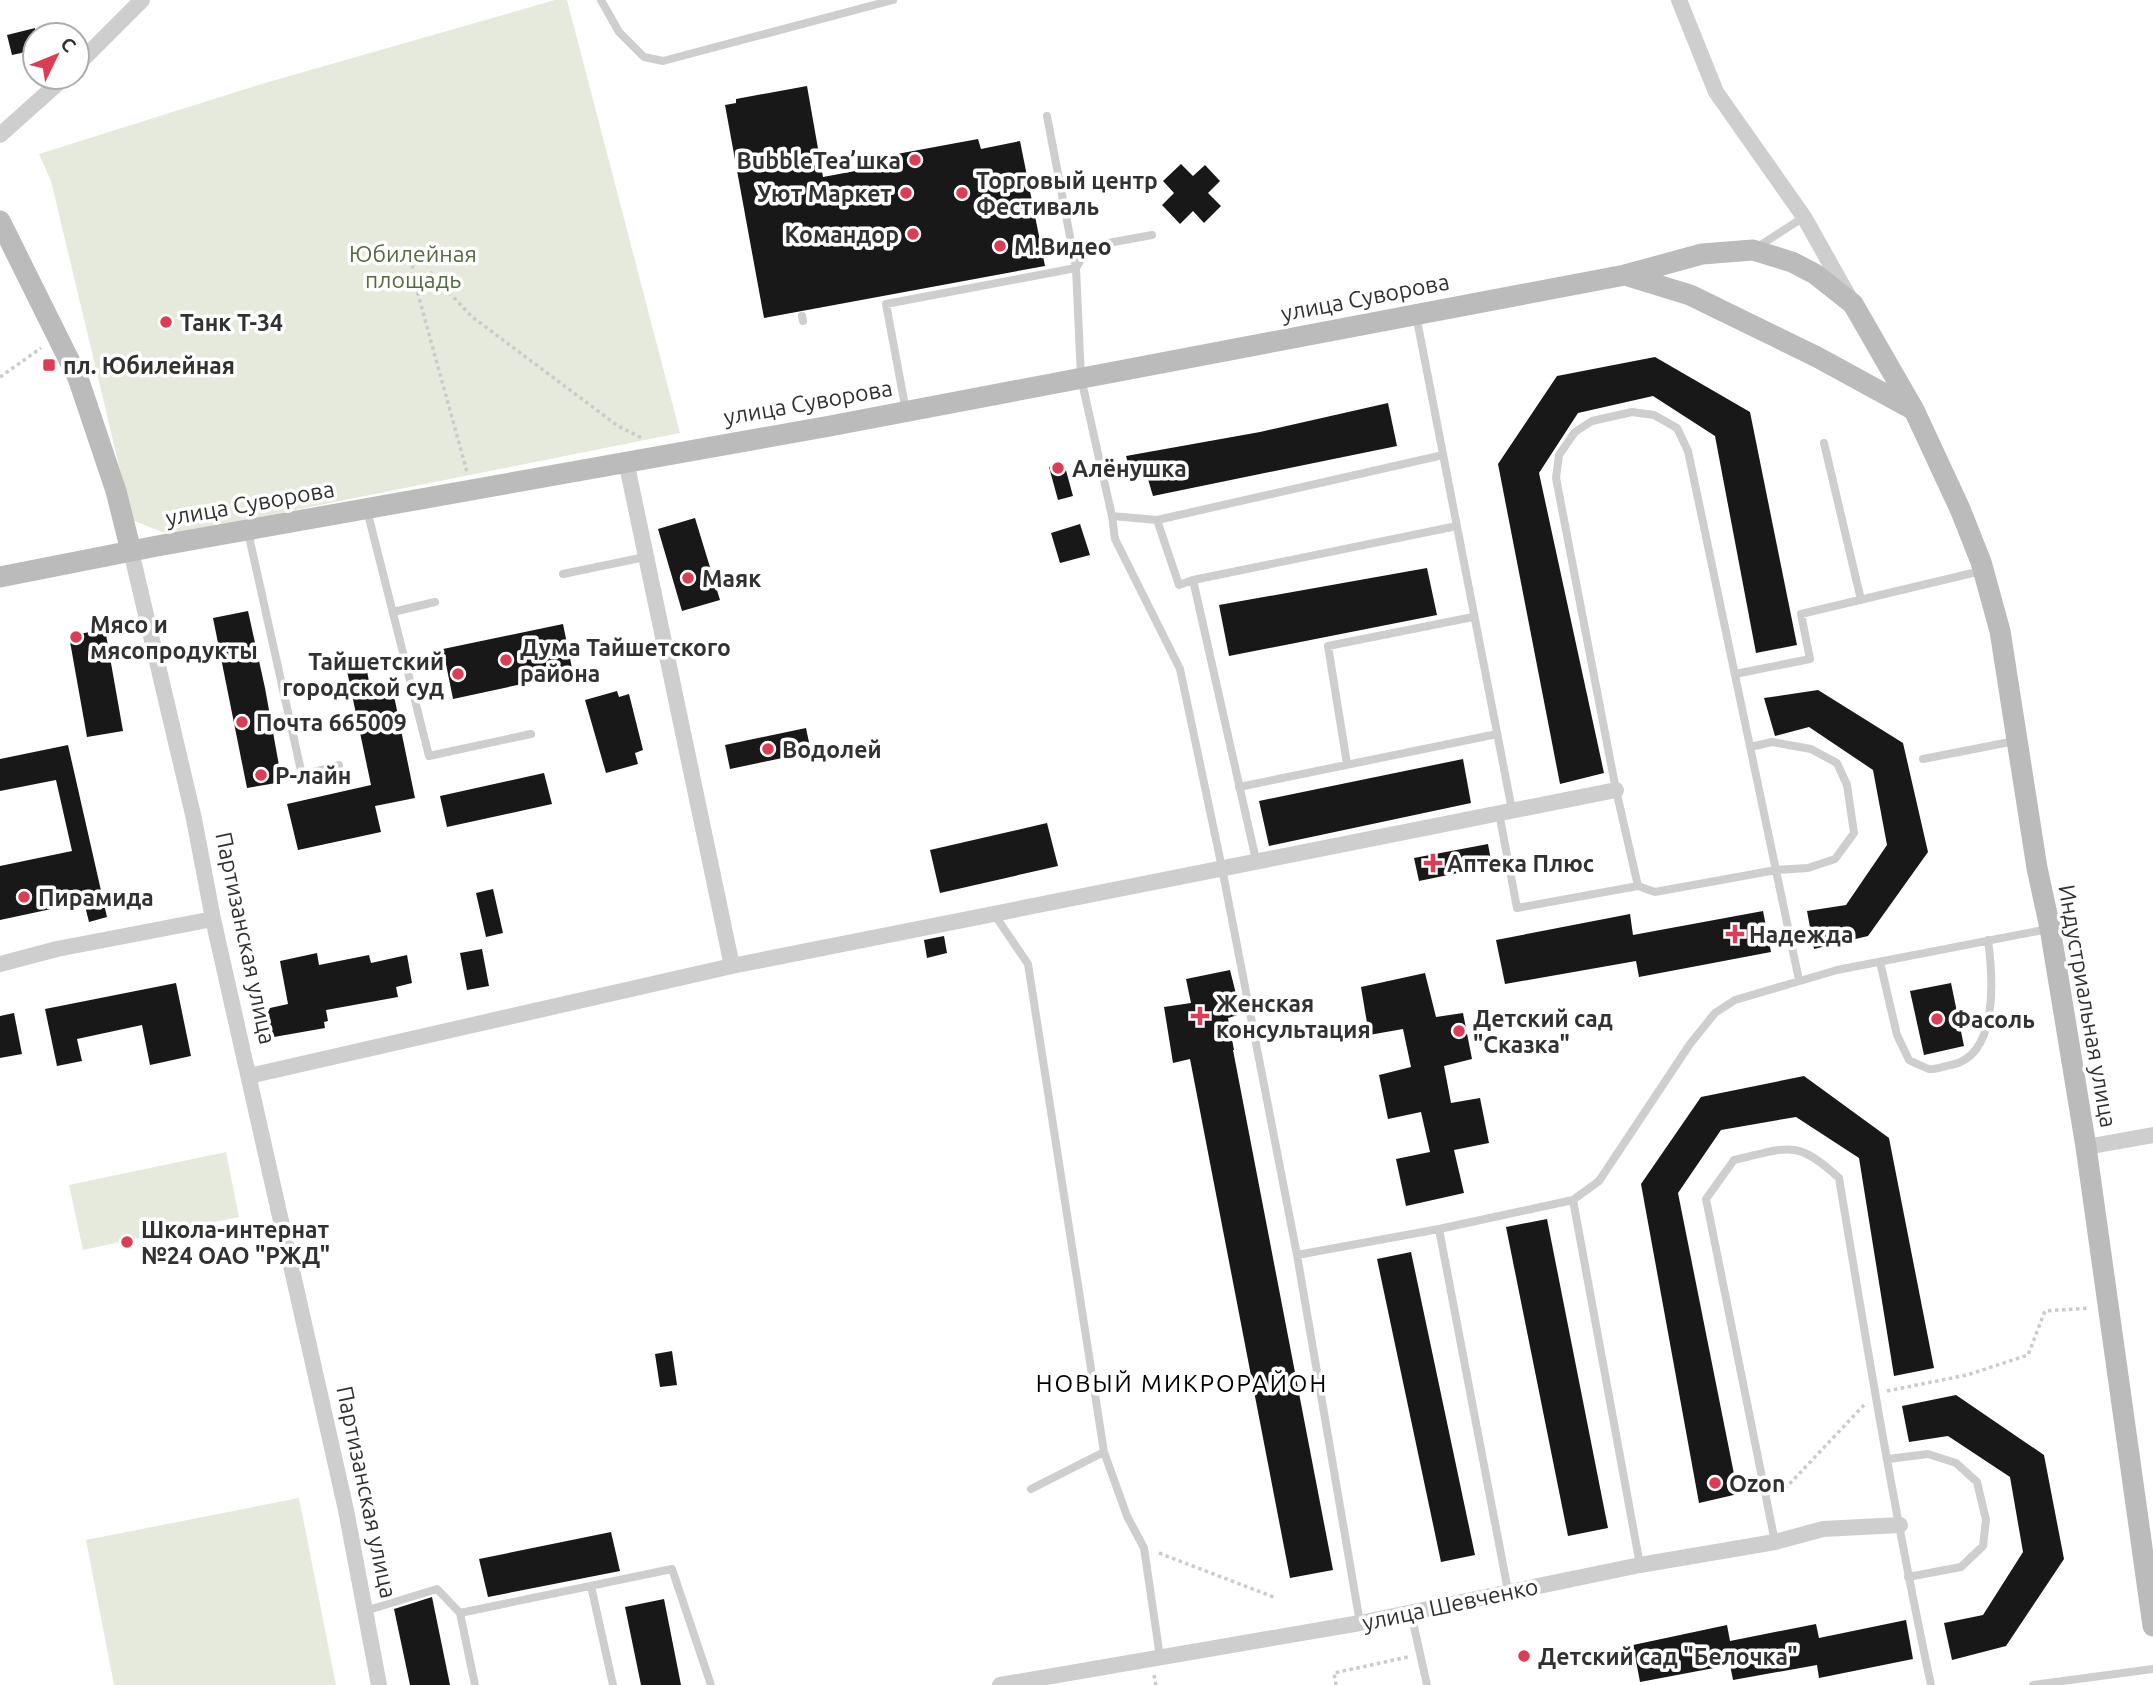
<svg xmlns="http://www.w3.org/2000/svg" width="2153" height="1685" font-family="Ubuntu,sans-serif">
<rect width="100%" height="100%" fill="#fff"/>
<path fill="#e5eadd" d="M555,0H567L680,433L170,535L132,520L51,181L39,154L258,85Z
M226,1152L239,1217L83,1250L69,1185Z
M299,1498L336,1685H114L86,1540Z"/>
<path fill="#181818" d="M35,28V50L12,55L7,35Z
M807,86L823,177L887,165L886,156L978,139L981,149L1020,141L1045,266L764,318L725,105L736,103V99Z
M1181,164L1193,176L1205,165L1220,181L1208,193L1221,206L1204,223L1193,211L1180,224L1162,205L1174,193L1163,181Z
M1655,357L1750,412L1797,645L1756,653L1715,436L1653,396L1578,413L1539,473L1604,773L1560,784L1498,464L1557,376Z
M1388,403L1397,446L1153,496L1147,476L1132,480L1126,456L1260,432Z
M1064,463L1073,496L1058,500L1049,467Z
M695,518L720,600L682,611L658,529Z
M1080,524L1090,555L1060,563L1051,533Z
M1427,568L1437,615L1229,656L1219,605Z
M248,611L265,688L282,782L247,788L213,618Z
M563,624L573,673L453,699L443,649Z
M105,629L123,731L87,737L69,636Z
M365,662L372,695L393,691L415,798L375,806L381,832L298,850L287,804L371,785L346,666Z
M1818,690L1903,743L1928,852L1868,936L1814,949L1807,911L1846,905L1887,845L1873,770L1809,727L1775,736L1764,698Z
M617,691L619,697L629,694L643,750L635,753L638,764L606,773L585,700Z
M806,728L811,752L730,769L725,745Z
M68,745L107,917L89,922L84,902L0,920V866L72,851L56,780L0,791V759Z
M1463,759L1471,803L1269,846L1259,801Z
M544,773L552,804L447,827L440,796Z
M1047,823L1058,866L940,893L930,850Z
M1488,844L1492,866L1419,881L1414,858Z
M493,889L503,933L486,937L476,893Z
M1763,911L1771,952L1639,977L1636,961L1505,984L1496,940L1630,914L1633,935Z
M944,936L947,953L927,958L924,940Z
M482,949L489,986L467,990L460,953Z
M317,953L319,965L369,955L371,963L407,955L412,983L396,987L398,997L326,1010L328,1021L324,1022L325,1028L274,1037L267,1029L266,1017L270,1008L288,1004L280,961Z
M1230,970L1241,1014L1228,1018L1234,1050H1233L1333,1570L1290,1578L1190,1059L1173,1063L1164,1007L1191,1003L1186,979Z
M1425,973L1436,1017L1463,1013L1472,1059L1444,1066L1451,1103L1480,1098L1489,1143L1454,1150L1464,1193L1406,1206L1396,1159L1430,1152L1421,1112L1388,1119L1379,1075L1411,1067L1403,1029L1369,1035L1361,987Z
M176,983L191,1056L150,1065L142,1025L77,1039L82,1061L57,1066L45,1009Z
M1951,983L1964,1046L1924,1055L1910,991Z
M14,1013L22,1054L0,1058V1016Z
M1804,1076L1889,1138L1934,1368L1894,1376L1859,1158L1796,1117L1721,1130L1678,1193L1738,1494L1699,1503L1641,1184L1701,1097Z
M1547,1219L1608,1528L1568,1536L1506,1227Z
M1411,1252L1475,1555L1441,1562L1377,1259Z
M672,1351L677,1385L660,1387L655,1354Z
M1956,1395L2044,1455L2064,1559L2006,1646L1952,1660L1944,1623L1983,1615L2023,1552L2010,1477L1948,1436L1909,1442L1902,1406Z
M611,1532L620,1571L488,1597L479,1559Z
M432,1597L450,1685H410L394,1609Z
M664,1599L681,1685H641L625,1607Z
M1906,1620L1913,1659L1819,1678L1817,1665L1733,1680L1730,1665L1640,1682L1633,1645L1727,1625L1730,1641L1816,1624L1819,1638Z"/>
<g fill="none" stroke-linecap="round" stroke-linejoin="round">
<path stroke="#cbcbcb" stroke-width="3.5" stroke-dasharray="3.5 3.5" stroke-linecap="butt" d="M412,258L413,276L467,472
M430,272L471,316L618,426L642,438
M0,377L41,348
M1887,1391L1967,1375L2028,1355L2045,1311L2090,1308
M1780,1494L1864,1405
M1159,1553L1276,1598
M1154,1675L1156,1685
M1336,1685L1334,1673L1408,1657"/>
<path stroke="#cecece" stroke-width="8" d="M601,0L619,32L644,57L663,61L893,0
M1152,235L1097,245L1085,252L1076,268L1081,378L1112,516L1115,539L1180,669L1222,868L1297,1255L1360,1623
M1756,248L1804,217
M1416,315L1512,810
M802,316L803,321
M906,411L886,304L1076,268L1047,116
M1824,443L1861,600
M1443,455L1157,520L1179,585L1193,580L1457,526
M367,510L429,756L531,734
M1112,516L1157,520
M248,532L302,775L339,765
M563,574L645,557
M1193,580L1256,860
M393,612L435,602
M1735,674L1810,659L1801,614L1981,571
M1750,747L1772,742L1811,749L1837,763L1847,785L1854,833L1835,859L1808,868L1776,870L1655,892L1638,886L1616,790L1556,478L1559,455L1575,432L1592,421L1632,412L1654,415L1677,428L1688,451C1725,627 1762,804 1799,980
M1923,759L2015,741
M1347,764L1328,646L1473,617
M1239,787L1497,734
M1499,813L1517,908L1638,886
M994,914L1028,964L1104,1452L1127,1516L1144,1548L1160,1657
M1880,962L1897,1035L1909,1060C1915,1063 1923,1067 1929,1069C1936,1070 1944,1066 1951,1065C1999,1056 1993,977 1988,940
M1439,1229L1573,1200
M1297,1255L1439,1229L1508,1591
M1888,1459L1928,1454L1956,1463L1977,1482L1986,1520L1983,1546L1961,1567L1908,1577
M1031,1489L1104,1452
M1775,1542L1706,1199L1734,1160C1787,1148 1796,1138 1839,1178C1867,1347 1895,1517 1931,1685
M1640,1565L1573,1200L1599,1181L1690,1044L1715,1013L1735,1000L1837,970L2048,929
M591,1586L613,1685
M365,1611L437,1589L460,1613
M1411,1613L1427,1685
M475,1685L460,1613L672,1569L711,1685
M2033,1685L2153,1669"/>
<path stroke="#cecece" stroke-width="16" d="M1679,0L1716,92L1804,217L1850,299
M77,65L142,0
M0,135L65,77
M626,461L732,966
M131,551L194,819L213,919L346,1510L379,1685
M0,964L57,949L213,919
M249,1076L732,966L1616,790
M2086,1147L2153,1135
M1000,1685L1360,1623L1640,1565L1775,1542L1823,1529L1900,1525"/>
<path stroke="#bbb" stroke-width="21" d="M0,221L78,378L116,491L131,551
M1625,275L1690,295L1817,357L1914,410
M0,577L157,546L830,426L1625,275L1702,254L1753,250L1792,262L1815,274L1853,304L1914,410L1960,509L1981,562L2000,631L2037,868L2050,928L2086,1147L2153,1626"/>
</g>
<g fill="#dd3d54" stroke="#fff" stroke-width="2.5">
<circle cx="915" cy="160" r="7"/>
<circle cx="906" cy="193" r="7"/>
<circle cx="962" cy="193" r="7"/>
<circle cx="913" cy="234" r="7"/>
<circle cx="1000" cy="246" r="7"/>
<circle cx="166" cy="322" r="7"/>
<rect x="42" y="358" width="14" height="14" rx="3.5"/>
<circle cx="1058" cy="468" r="7"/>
<circle cx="688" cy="578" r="7"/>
<circle cx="76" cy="637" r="7"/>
<circle cx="506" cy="660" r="7"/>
<circle cx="458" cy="674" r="7"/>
<circle cx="242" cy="722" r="7"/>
<circle cx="768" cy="749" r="7"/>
<circle cx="261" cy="775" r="7"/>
<path d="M1429.5 852.5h7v7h7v7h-7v7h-7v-7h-7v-7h7z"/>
<circle cx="24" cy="897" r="7"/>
<path d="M1731.5 923.5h7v7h7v7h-7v7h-7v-7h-7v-7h7z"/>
<path d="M1196.5 1005.5h7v7h7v7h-7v7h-7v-7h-7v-7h7z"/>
<circle cx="1937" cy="1019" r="7"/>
<circle cx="1459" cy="1031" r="7"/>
<circle cx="127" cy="1242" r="7"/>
<circle cx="1715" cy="1483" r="7"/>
<circle cx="1524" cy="1656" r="7"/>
</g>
<g text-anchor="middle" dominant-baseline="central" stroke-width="7" stroke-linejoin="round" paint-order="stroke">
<g font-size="23" font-weight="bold" fill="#313131" stroke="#fff" text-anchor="start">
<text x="901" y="160" text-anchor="end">BubbleTea’шка</text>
<text x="976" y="180">Торговый центр<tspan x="976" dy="26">Фестиваль</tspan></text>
<text x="892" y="193" text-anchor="end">Уют Маркет</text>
<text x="899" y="234" text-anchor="end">Командор</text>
<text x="1014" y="246">М.Видео</text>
<text x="180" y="322">Танк Т-34</text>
<text x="63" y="365">пл. Юбилейная</text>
<text x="1072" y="468">Алёнушка</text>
<text x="702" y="578">Маяк</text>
<text x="90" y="624">Мясо и<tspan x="90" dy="26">мясопродукты</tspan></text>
<text x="520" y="647">Дума Тайшетского<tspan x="520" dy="26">района</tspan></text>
<text x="444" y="661" text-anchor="end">Тайшетский<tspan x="444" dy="26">городской суд</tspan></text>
<text x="256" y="722">Почта 665009</text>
<text x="782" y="749">Водолей</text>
<text x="275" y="775">Р-лайн</text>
<text x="1447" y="863">Аптека Плюс</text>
<text x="38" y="897">Пирамида</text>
<text x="1749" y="934">Надежда</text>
<text x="1216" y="1003">Женская<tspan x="1216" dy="26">консультация</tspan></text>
<text x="1473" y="1018">Детский сад<tspan x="1473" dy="26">"Сказка"</tspan></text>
<text x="1951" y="1019">Фасоль</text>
<text x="141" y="1229">Школа-интернат<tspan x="141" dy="26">№24 ОАО "РЖД"</tspan></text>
<text x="1729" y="1483">Ozon</text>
<text x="1538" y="1656">Детский сад "Белочка"</text>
</g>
<g font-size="23" fill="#576b40" stroke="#fff">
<text x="413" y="253">Юбилейная<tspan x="413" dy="26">площадь</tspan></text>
</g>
<g font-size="23" fill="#313131" stroke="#fff">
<text transform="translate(1365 297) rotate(-11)">улица Суворова</text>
<text transform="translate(808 402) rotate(-10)">улица Суворова</text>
<text transform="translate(250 503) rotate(-10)">улица Суворова</text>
<text transform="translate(246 938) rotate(78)">Партизанская улица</text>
<text transform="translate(2088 1006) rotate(80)">Индустриальная улица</text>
<text transform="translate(367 1492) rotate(78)">Партизанская улица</text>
<text transform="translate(1450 1604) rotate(-12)">улица Шевченко</text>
</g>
<g font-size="24" letter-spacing="2" fill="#000" stroke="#fff">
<text x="1182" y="1383">НОВЫЙ МИКРОРАЙОН</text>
</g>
</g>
<g transform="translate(56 56) rotate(47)"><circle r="33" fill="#ffffff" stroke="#adadad" stroke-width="2"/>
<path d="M0-5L12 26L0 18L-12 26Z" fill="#dd3d54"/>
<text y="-10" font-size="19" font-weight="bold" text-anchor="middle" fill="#313131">С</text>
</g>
</svg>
